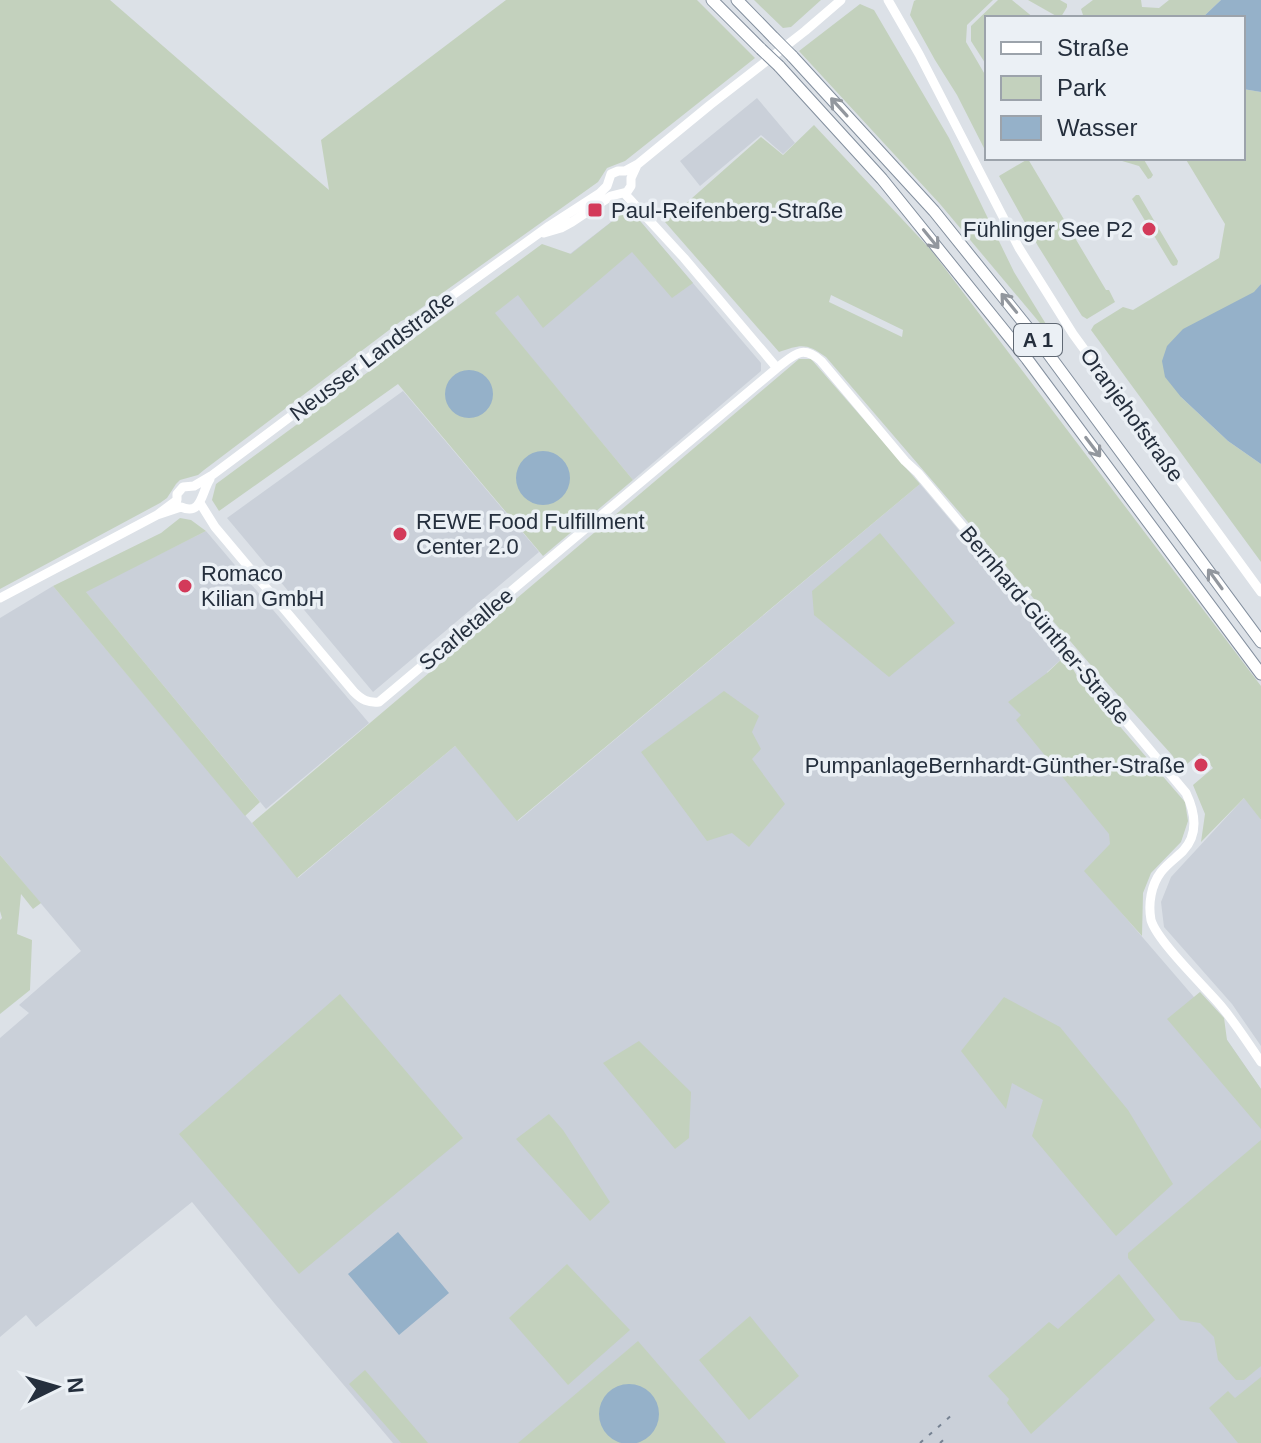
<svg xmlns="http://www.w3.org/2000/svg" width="1261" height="1443" font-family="Arial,sans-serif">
<rect width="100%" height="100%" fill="#dce1e7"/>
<path fill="#cad0d9" d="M757,98L795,143L783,154L761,135L700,186L680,161Z
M629,208L761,363V371L633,480L494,313Z
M403,391L539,552L373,692L227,518Z
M920,484L1065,656L1047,672L1176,826L1101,889L1212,1018L1261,1089V1443H393L275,1304L192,1202L36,1327L26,1315L0,1337V1038L29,1013L19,1005L81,951L0,855V618L53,586L298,878L455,746L518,821Z
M206,531L369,723L266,809L85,591Z
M1245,797L1261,820V1046L1232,1004L1164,927L1161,902L1171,877Z"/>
<path fill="#c3d1bd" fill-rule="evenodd" d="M0,0H110L329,190L321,140L506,0H697L755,58L625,161L607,168L598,182L406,319L401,321L204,470L198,475L180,480L176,484L167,498L160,503L0,589Z
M754,0H821L791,27L783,28Z
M916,0H993L967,25L966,42L987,78V154L957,95L935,60L910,15L914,1Z
M998,0H1012L1034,18H987V66L971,41V26Z
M1028,0H1060L1067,4V7L1061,17H1058Z
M1093,0H1141L1142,7L1159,8L1169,0H1221L1202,18H1084L1081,9Z
M860,4L874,10L949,138L1014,272L1060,347L940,204L799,51Z
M1243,89L1261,92V284L1181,397L1228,441L1261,464V562L1091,330L1094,325L1123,307L1133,310L1219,258L1225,224L1185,158H1243Z
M814,125L931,250L1261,686V820L1244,798L1201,842L1205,814L1193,785L1213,768L1200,753L1181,769L1172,755L1089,663L826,357C807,343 801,344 779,352L665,222L761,137L783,155ZM831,295L903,330L902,337L829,302Z
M1112,158H1143L1153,175L1151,178L1148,179L1139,166Z
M1028,159L1106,290H1109L1115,302L1087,319L1082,316L1038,246L999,176Z
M1136,195H1139L1178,261L1177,265L1173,266L1171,264L1132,199Z
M629,208L693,283L672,298L632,252L543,328L518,295L495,313L633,480L543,556L398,384L219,511L212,500L216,484L542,244L571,254ZM541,452L524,496L517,481L526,459Z
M799,359H811L920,484L517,821L455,746L297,878L252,823Z
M180,518L191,520L206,531L86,592L260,802L245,816L53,586L161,533Z
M880,533L955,623L889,677L814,615L812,591Z
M1065,656L1079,679L1185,802L1188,821L1181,842L1151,873L1143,893L1142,936L1084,871L1110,844L1109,834L1016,720L1021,715L1008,702L1047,673Z
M724,691L759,716L752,732L761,749L752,759L785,804L749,847L732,833L707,841L641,752Z
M0,855L41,903L33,909L21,894L17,934L32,940L30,990L0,1014V920L2,918L0,911Z
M1200,992L1224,1018L1227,1040L1261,1089V1129L1167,1019Z
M340,994L463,1138L299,1274L179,1134Z
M1004,997L1060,1027L1128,1110L1173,1184L1116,1236L1032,1136L1043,1100L1012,1083L1006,1109L961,1051Z
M639,1041L691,1092L689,1138L675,1149L603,1063Z
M549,1114L563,1130L610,1202L590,1221L516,1139Z
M1261,1140V1366L1244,1380H1236L1218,1360L1214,1337L1200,1323L1180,1320L1128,1258V1253Z
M567,1264L630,1330L568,1385L509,1318Z
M1119,1274L1155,1320L1031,1434L1007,1403L1009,1399L988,1376L1049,1322L1058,1329Z
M750,1316L799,1376L749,1420L699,1360Z
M638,1341L726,1443H518Z
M365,1370L428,1443H401L349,1384Z
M1261,1377V1443H1238L1209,1408L1228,1391L1235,1398Z"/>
<path fill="#95b1c9" d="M1221,0H1261V92L1243,89V18H1202Z
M1261,284V464L1228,441L1181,397L1165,377L1162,361L1167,346L1183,329L1254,292Z
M445 394a24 24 0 1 1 48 0a24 24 0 1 1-48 0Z
M516 478a27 27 0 1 1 54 0a27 27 0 1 1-54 0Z
M398,1232L449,1293L399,1335L348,1274Z
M599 1414a30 30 0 1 1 60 0a30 30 0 1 1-60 0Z"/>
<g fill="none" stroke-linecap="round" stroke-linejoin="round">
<defs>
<path id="highway" d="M712,0L761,49
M737,0L774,38
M792,56L934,211L1044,348L1261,642
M779,66L882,179L1027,359L1261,674"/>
</defs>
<use href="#highway" stroke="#838f9e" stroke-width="13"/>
<path stroke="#fff" stroke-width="9" d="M888,0L919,54L1019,248L1073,334L1261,592
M625,194L684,258L777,368
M544,233L561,228L572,222L611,196L627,192L631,186V178L637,165
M200,503L215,527L354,692C362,700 368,703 379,702L777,368C794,355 802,344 821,361L905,461L918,473L1186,793C1195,812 1199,834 1183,851C1176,858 1167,864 1161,872C1151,885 1148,904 1151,920C1157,941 1205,987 1221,1006C1236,1024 1248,1043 1261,1062
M157,515L177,500V494L183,487L194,486L211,476L446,300L549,226L600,193L607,186L611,174L618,171H625L638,164L710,105L805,31L841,0
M0,598L157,515L181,507C202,516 201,493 210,479"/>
<use href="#highway" stroke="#fff" stroke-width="11"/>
<path stroke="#758191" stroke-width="2" stroke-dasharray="4 8" stroke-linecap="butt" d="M920,1443L953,1414
M940,1443L948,1436"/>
<defs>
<path id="highway-bridge" d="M774,38L792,56
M761,49L779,66"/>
</defs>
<use href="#highway-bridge" stroke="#838f9e" stroke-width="13" stroke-linecap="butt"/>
<use href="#highway-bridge" stroke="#fff" stroke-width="11"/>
</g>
<defs><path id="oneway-shaft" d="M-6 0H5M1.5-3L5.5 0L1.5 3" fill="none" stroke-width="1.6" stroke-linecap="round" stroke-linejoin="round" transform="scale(2)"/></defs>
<g stroke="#92979e">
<use href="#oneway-shaft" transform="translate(839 107) rotate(-132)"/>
<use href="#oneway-shaft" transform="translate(931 239) rotate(51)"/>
<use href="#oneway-shaft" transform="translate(1009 303) rotate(-129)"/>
<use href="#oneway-shaft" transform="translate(1093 447) rotate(53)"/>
<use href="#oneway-shaft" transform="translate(1215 579) rotate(-126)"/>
</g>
<g fill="#d33a5a" stroke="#ebf0f5" stroke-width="3">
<rect x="587" y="202" width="16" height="16" rx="4"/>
<circle cx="1149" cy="229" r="8"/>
<circle cx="400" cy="534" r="8"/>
<circle cx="185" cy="586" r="8"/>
<circle cx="1201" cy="765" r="8"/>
</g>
<g text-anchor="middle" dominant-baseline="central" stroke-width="7" stroke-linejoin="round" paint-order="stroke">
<rect fill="#ebf0f5" stroke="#606974" stroke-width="2" x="1014" y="324" width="48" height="32" rx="6"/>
<g font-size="20" font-weight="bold" fill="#252f3d">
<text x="1038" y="340">A 1</text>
</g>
<g font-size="22" fill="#252f3d" stroke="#ebf0f5" text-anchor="start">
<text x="611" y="210">Paul-Reifenberg-Straße</text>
<text x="1133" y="229" text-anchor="end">Fühlinger See P2</text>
<text x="416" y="521">REWE Food Fulfillment<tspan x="416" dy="25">Center 2.0</tspan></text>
<text x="201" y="573">Romaco<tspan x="201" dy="25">Kilian GmbH</tspan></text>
<text x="1185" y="765" text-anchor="end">PumpanlageBernhardt-Günther-Straße</text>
</g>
<g font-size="22" fill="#252f3d" stroke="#ebf0f5">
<text transform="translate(372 356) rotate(-37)">Neusser Landstraße</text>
<text transform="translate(1132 415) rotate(54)">Oranjehofstraße</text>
<text transform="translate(1045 625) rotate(50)">Bernhard-Günther-Straße</text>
<text transform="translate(466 629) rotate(-40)">Scarletallee</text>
</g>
</g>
<rect x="985" y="16" width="260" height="144" fill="#ebf0f5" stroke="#9ca3ab" stroke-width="2"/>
<rect x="1001" y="42" width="40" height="12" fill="#ffffff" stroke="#9ca3ab" stroke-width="2"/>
<text x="1057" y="56" font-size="24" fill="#252f3d">Straße</text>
<rect x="1001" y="76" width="40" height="24" fill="#c3d1bd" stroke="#9ca3ab" stroke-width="2"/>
<text x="1057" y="96" font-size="24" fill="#252f3d">Park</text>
<rect x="1001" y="116" width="40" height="24" fill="#95b1c9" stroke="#9ca3ab" stroke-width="2"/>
<text x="1057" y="136" font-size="24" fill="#252f3d">Wasser</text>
<g transform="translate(56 1387) rotate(85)" stroke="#ebf0f5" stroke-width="6" paint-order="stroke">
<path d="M0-6L14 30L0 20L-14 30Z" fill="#252f3d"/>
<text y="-12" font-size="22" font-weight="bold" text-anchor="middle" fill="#252f3d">N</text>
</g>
</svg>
